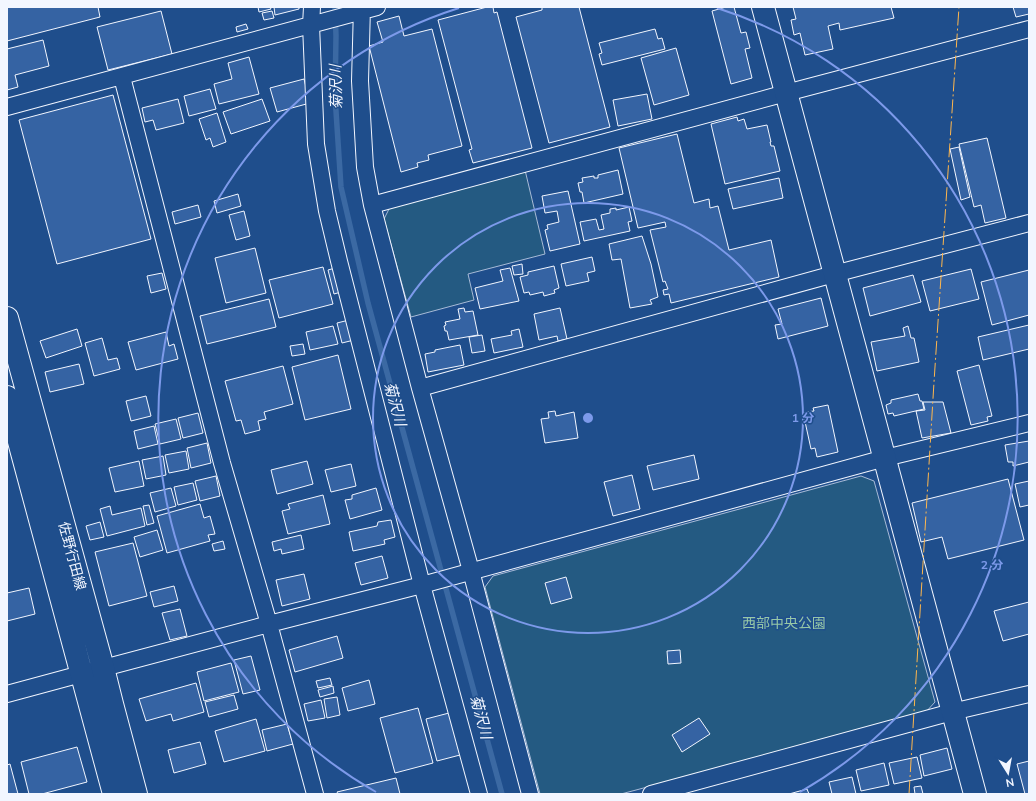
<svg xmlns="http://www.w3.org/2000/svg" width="1036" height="801" font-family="'Nunito Sans','Noto Sans JP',sans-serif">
<rect width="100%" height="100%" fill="#1f4e8c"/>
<path fill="#245a82" stroke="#a8bbd7" d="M525,170L545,254L468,274L474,300L411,317L384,219L390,207Z
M861,476L874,481L935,702L925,713L621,794H540L485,587L493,576Z"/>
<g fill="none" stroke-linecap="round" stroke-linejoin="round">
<path stroke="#3b69a3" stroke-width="5.5" d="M335,7L336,36L335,96L341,187L368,303L502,794"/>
</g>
<path fill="#3563a3" stroke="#f2f6ff" d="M7,7H98L100,17L7,41Z
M258,7H270L271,9L259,12Z
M274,7H299V9L275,15Z
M487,7H493L494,13L497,12L532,148L473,163L469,150L472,149L438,20Z
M542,7H579L610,127L549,143L516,17L542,10Z
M726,7H734L741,33L746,32L750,48L745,49L752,78L731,84L712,11Z
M793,7H891L894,18L840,30L839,23L828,26L833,49L805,55L800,33L794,35L791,20L796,19Z
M1013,7H1029V14L1016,17Z
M161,11L172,54L108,70L97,27Z
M272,11L274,18L264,20L262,13Z
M399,16L404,36L432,29L462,146L428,155L429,160L417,163L418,167L401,172L369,46L383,42L377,22Z
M246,24L248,29L237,32L236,27Z
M655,29L658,39L662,38L665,49L602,65L599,54L602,53L599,43Z
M43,40L49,66L15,75L18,87L7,90V49Z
M676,48L689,95L654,105L641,58Z
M249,57L259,94L219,104L214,84L232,79L228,63Z
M304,79L310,103L277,112L270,88Z
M210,89L216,109L189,116L184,96Z
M647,94L652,119L618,126L613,100Z
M113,95L151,239L57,264L19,120Z
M178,99L184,123L156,130L153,120L145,122L142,108Z
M262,99L270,121L231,134L223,112Z
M217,113L226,142L213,147L210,138L206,140L199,119Z
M737,117L738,121L744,119L747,129L767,125L771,142H770L771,146H774L780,171L725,184L711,124Z
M677,134L694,203L709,199L710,208L718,206L729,250L771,240L779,277L671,303L669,294L664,295L663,290L668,289L665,281L663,282L650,230L666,227L665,222L638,228L619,148Z
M987,138L1006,218L985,223L981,205L974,207L959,144Z
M959,147L970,197L961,200L950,149Z
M618,170L623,194L584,203L582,192H580L578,183L583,182L582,178L594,176V178H598V175Z
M779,178L783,198L733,209L728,189Z
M568,191L580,244L550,251L545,230L548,229L547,225L559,222L557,211L545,213L542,196Z
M238,194L241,206L217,213L214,201Z
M198,205L201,217L175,224L172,212Z
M629,207L632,221L628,222L630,231L584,241L580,222L596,219L599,230L604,229L601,215L610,213V209L616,208V210Z
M244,211L250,236L236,240L229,215Z
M642,236L651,264L658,297L650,300L652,304L630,308L621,259L612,260L609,244Z
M255,248L266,293L226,303L215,258Z
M592,257L595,271L587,273L589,281L566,286L561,264Z
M522,264L523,274L514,275L512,266Z
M554,266L559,288L554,290L555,293L544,296L543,292L530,295L529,292L524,293L520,277L528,275V272Z
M323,267L333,304L279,318L269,280Z
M335,268L341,292L334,294L328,270Z
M510,268L519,301L480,309L475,288L503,281L500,270Z
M971,269L979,299L930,311L922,281Z
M1029,270V315L992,325L981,282Z
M162,273L166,289L151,293L147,276Z
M913,275L921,302L870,316L863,288Z
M821,298L828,326L778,339L775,325L782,324L778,309Z
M269,299L276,327L207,344L200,316Z
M464,308L465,312L473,311L478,335L449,340L447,331H445L444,326L446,325L445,322L460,319L458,309Z
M560,308L567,339L558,341L557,336L539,340L534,314Z
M349,320L354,340L342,343L337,323Z
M1029,325V349L983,360L978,337Z
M333,326L338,344L310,350L306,332Z
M908,326L911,338H914L919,362L877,371L871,342L905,336L903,328Z
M77,329L82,346L46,358L40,341Z
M519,329L523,347L494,353L491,339L512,335L511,331Z
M166,332L169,346L174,344L178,359L136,370L128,342Z
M482,335L485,351L472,353L469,337Z
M102,338L108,360L117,358L120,369L94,376L85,343Z
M303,344L305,354L292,356L290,346Z
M460,345L464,365L428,372L425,354L435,352V350Z
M338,355L351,409L305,420L292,367Z
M79,364L84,384L50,392L45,372Z
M979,365L992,416L987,417L988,421L971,425L957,371Z
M283,366L293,404L264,412L266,419L258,421L260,430L245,434L241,420L236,421L225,381Z
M918,394L920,401H922L924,409L894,416L893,413L888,414L886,405L891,403V400Z
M146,396L151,416L131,421L126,401Z
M923,402H943L951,433L922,438L916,411L925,410Z
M828,405L838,452L817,457L815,448L811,449L804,417L806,416L805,412L814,411L813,408Z
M555,411L556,416L574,412L578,438L545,443L541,419L549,418L548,412Z
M198,413L203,433L183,438L178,418Z
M176,419L181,439L160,444L155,424Z
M154,426L158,444L138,449L134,431Z
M1029,441V462L1013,466V462H1008L1005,445Z
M207,443L211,463L191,468L187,448Z
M186,451L189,469L169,473L165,455Z
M694,455L699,479L653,490L647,466Z
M163,456L166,475L146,479L142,460Z
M139,461L144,486L115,492L109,468Z
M307,461L313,484L277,494L271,470Z
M351,464L356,486L331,492L325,470Z
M632,475L640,509L613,516L604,482Z
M216,476L220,496L200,501L195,481Z
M1008,479L1024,540L948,559L942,537L921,542L912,503Z
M1029,481V505L1020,507L1015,484Z
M193,483L197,500L178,505L174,487Z
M171,488L176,506L155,512L150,493Z
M376,488L382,510L350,519L345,500L352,499V495Z
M323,495L330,524L288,534L282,511L290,509L288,504Z
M200,504L204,518L210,516L215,534L208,535L210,541L167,553L157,516Z
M149,505L154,523L147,525L143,506Z
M110,506L112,515L141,508L145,526L107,536L100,509Z
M391,520L395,537L384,540L385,544L353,551L349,532L377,526L378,522Z
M100,522L104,537L90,540L86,526Z
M157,530L163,550L140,557L134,537Z
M301,535L304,549L282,554L281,549L274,551L272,542Z
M223,541L225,549L214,551L212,544Z
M133,543L147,596L109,606L95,552Z
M382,556L388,578L361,585L355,563Z
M304,574L310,599L282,606L276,580Z
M566,577L572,598L551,604L545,583Z
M174,586L178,601L154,607L150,592Z
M29,588L35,614L7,621V593Z
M1029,602V634L1003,641L994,611Z
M180,609L187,636L170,640L162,613Z
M337,636L343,658L295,672L289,650Z
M680,650L681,663L668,664L667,651Z
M251,656L260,690L243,694L234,660Z
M231,663L239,692L204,701L197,672Z
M330,678L332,685L318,688L316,681Z
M369,680L375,704L348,711L342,688Z
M196,683L204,712L173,721L171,714L146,721L139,699Z
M333,686L334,693L320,697L318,690Z
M234,695L238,709L209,717L205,702Z
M337,697L340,715L327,718L324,699Z
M321,700L325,718L308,721L304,704Z
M418,708L433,763L395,773L380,718Z
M449,713L460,755L437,761L426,719Z
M699,718L710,734L682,752L672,735Z
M256,719L265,751L224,762L215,731Z
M287,724L293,744L267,751L262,730Z
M200,742L206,764L174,773L168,750Z
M77,747L87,782L42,794H29L21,762Z
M947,748L952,769L924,776L920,755Z
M917,757L922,778L894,784L889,763Z
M1029,761V794H1025L1017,764Z
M884,763L889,785L861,791L856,770Z
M10,764L18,794H7V765Z
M852,777L856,794H832L829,782Z
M396,778L400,794H338L337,792Z
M921,786L923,794H915L914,787Z
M807,789L809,794H789Z"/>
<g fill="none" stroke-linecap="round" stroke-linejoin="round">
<defs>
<path id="street" d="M312,7L311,25L316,144L327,211L339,261L422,585L479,794
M362,7L360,81L365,167L372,205L420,388L471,571L530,794
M122,77L222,463L269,624L315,794
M7,107L377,7
M372,205L786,93L1029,29
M420,388L834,274L1029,223
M7,694L81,674L269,624L422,585L885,458L1029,423
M651,794L952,712L1029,694"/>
<path id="secondary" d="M763,7L975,794"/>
<path id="primary" d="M7,318L103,668L112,704L136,794
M7,397L114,794"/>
</defs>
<use href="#street" stroke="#f2f6ff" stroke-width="18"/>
<use href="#secondary" stroke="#f2f6ff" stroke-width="24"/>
<use href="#primary" stroke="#f2f6ff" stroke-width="24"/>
<use href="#street" stroke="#1f4e8c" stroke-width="16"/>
<use href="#secondary" stroke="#1f4e8c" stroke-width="22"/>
<use href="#primary" stroke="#1f4e8c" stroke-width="22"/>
<path stroke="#ffb74d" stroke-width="1" stroke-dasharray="14 3 2 3" stroke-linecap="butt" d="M909,794L934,382L959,7"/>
</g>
<g fill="none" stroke="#7d9aea" stroke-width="2">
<circle cx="588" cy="418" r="215"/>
<path d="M376 792A430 430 0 0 1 459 8M717 8A430 430 0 0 1 800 792"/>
</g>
<g text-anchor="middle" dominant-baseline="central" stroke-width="3" stroke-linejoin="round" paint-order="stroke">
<g font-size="14" fill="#f2f6ff" stroke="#1f4e8c">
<text transform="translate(72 556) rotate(75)">佐野行田線</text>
</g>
<g font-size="14" fill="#97c8a6" stroke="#1f4e8c">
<text x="784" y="623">西部中央公園</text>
</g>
<g font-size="15" font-style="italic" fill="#f2f6ff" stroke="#1f4e8c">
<text transform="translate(336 87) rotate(-91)">菊沢川</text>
<text transform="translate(395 404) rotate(75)">菊沢川</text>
<text transform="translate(481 717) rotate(75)">菊沢川</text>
</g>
</g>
<circle cx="588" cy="418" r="6" fill="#7d9aea" stroke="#1f4e8c" stroke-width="2"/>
<g font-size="12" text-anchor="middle" font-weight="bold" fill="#7d9aea" stroke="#1f4e8c" stroke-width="3" stroke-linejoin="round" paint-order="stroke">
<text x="803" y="422">1 分</text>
<text x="992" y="569">2 分</text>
</g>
<rect width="1036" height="801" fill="none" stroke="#f2f6ff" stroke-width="16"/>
<g transform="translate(1008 773) rotate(169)" stroke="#1f4e8c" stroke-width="3" paint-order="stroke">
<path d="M0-3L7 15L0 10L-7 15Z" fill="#f2f6ff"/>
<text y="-6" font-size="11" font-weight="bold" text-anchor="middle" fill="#f2f6ff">N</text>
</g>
</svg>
